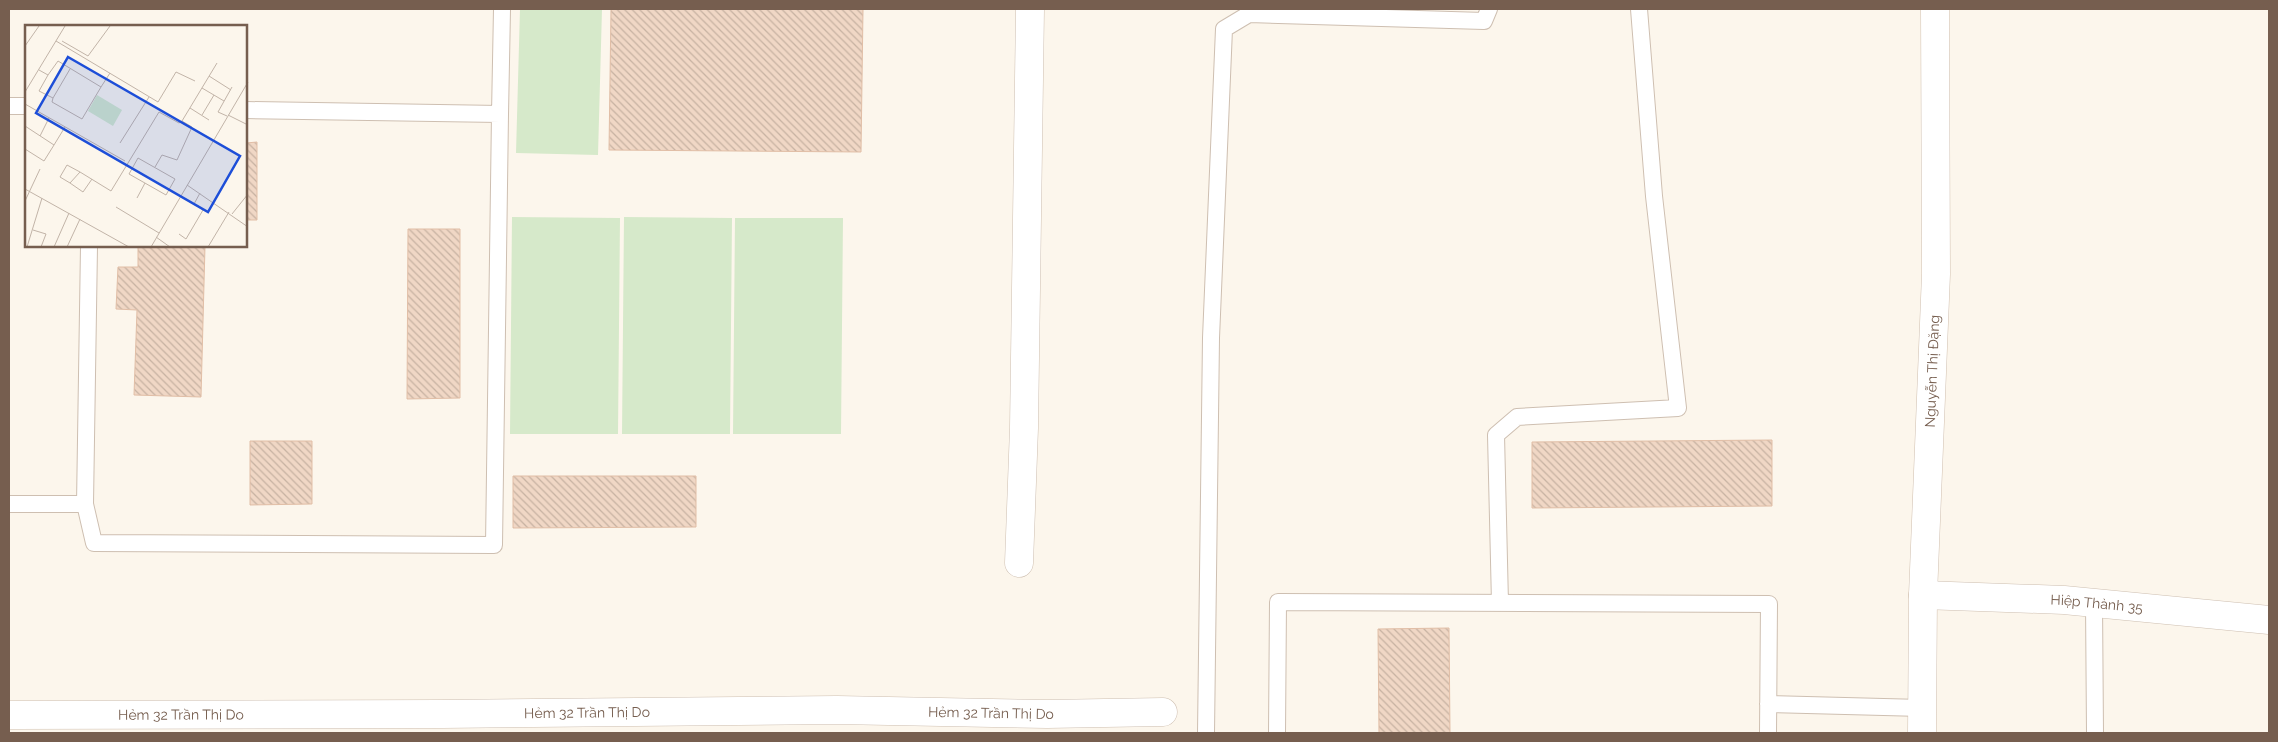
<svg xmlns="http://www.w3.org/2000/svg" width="2278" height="742" font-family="Raleway,sans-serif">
<defs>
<pattern id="building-back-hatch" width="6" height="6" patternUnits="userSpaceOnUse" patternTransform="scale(1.25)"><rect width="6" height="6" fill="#f0d7c5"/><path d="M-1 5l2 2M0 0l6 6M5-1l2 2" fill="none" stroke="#c7b2a2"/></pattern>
</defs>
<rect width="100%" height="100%" fill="#fcf6ec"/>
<path fill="#d6e9ca" d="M520,9H602L598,155L516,153Z
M512,217L620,218L618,434H510Z
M624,217L732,218L730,434H622Z
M735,218H843L841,434H733Z"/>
<path fill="url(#building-back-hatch)" stroke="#e1bea6" d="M611,9H863L861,152L609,150Z
M257,142V220H246V143Z
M408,229H460V398L407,399Z
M138,246H205L201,397L134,395L137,310L116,309L118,267H138Z
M1772,440V506L1532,508V442Z
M250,441H312V504L250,505Z
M513,476H696V527L513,528Z
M1449,628L1450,733H1379L1378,629Z"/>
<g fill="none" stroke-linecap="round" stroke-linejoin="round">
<defs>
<path id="lane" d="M9,106H26
M246,110L500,114L502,9
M9,504H85L89,246
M85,504L94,543L494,545L500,114
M1500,603L1496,435L1517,417L1678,408L1654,196L1639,9
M2094,603L2095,733
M1768,704L1922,708
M1206,733L1211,338L1224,29L1249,14L1484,21L1489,9
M1277,733L1278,602L1769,604L1768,733"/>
<g id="street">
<path d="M1019,563L1024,428L1030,9"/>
<path id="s1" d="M1923,595L2064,600L2269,620"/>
<path id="s2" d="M9,715L442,714L837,710L1047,714L1163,712"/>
</g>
<g id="secondary">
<path id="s3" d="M1922,733L1923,595L1936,274L1935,9"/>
</g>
</defs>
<use href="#lane" stroke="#cebfb1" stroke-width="18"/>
<use href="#street" stroke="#cebfb1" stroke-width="29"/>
<use href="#secondary" stroke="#d0bfaf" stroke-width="29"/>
<use href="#lane" stroke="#fff" stroke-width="16"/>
<use href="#street" stroke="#fff" stroke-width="28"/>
<use href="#secondary" stroke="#fff" stroke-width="28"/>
</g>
<g text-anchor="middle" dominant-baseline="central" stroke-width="4" stroke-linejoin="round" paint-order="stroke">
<g font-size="14" fill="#765e4f" stroke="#fefaf3">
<text stroke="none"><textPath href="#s3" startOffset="362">Nguyễn Thị Đặng</textPath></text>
<text stroke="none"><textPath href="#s1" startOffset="174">Hiệp Thành 35</textPath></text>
<text stroke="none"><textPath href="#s2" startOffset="578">Hẻm 32 Trần Thị Do</textPath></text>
<text stroke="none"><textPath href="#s2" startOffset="982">Hẻm 32 Trần Thị Do</textPath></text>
<text stroke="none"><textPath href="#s2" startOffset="172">Hẻm 32 Trần Thị Do</textPath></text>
</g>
</g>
<g transform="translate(25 25)">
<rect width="222" height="222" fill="#fcf6ec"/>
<path d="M72,70L97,85L88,101L63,86Z" fill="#d6e9ca"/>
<path fill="none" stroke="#c2b4a8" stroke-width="1" d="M31,16L133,77L151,47L170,56M37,16L63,31L85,1M0,21L14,1M14,45L23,50L33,36L76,62L85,48M23,50L14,66L28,73L45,44M184,51L206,65M177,63L199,76M0,67L40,1M28,73L27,77L57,94L76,62M0,79L100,136M165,83L184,95M177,90L189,70M203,90L223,100M202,91L193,87L207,62M0,101L29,120L19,136L0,124M15,111L24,93M95,118L124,72M29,120L40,102M113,133L150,154L141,170L104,149ZM130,142L137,130L152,135L167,102L157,96L192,38M55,147L42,140L35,152L45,158L55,147L86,166L134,87L154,98L157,96M45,158L58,167L67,154M162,160L223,202M0,164L104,222M112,173L120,158M0,176L15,144M91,182L134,208M207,189L223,169M8,205L21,209L16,222M154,209L161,214L178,185L169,179L175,168M131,212L145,222M2,222L17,173M29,222L44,188M42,222L55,194M126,222L223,57M183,222L204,187"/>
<path fill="#1d4ed8" fill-opacity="0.15" stroke="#1d4ed8" stroke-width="2.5" d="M43,32L215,131L183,187L11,88Z"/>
<rect width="222" height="222" fill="none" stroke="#765e4f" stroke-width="2.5"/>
</g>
<rect width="2278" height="742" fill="none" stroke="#765e4f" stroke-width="20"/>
</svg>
